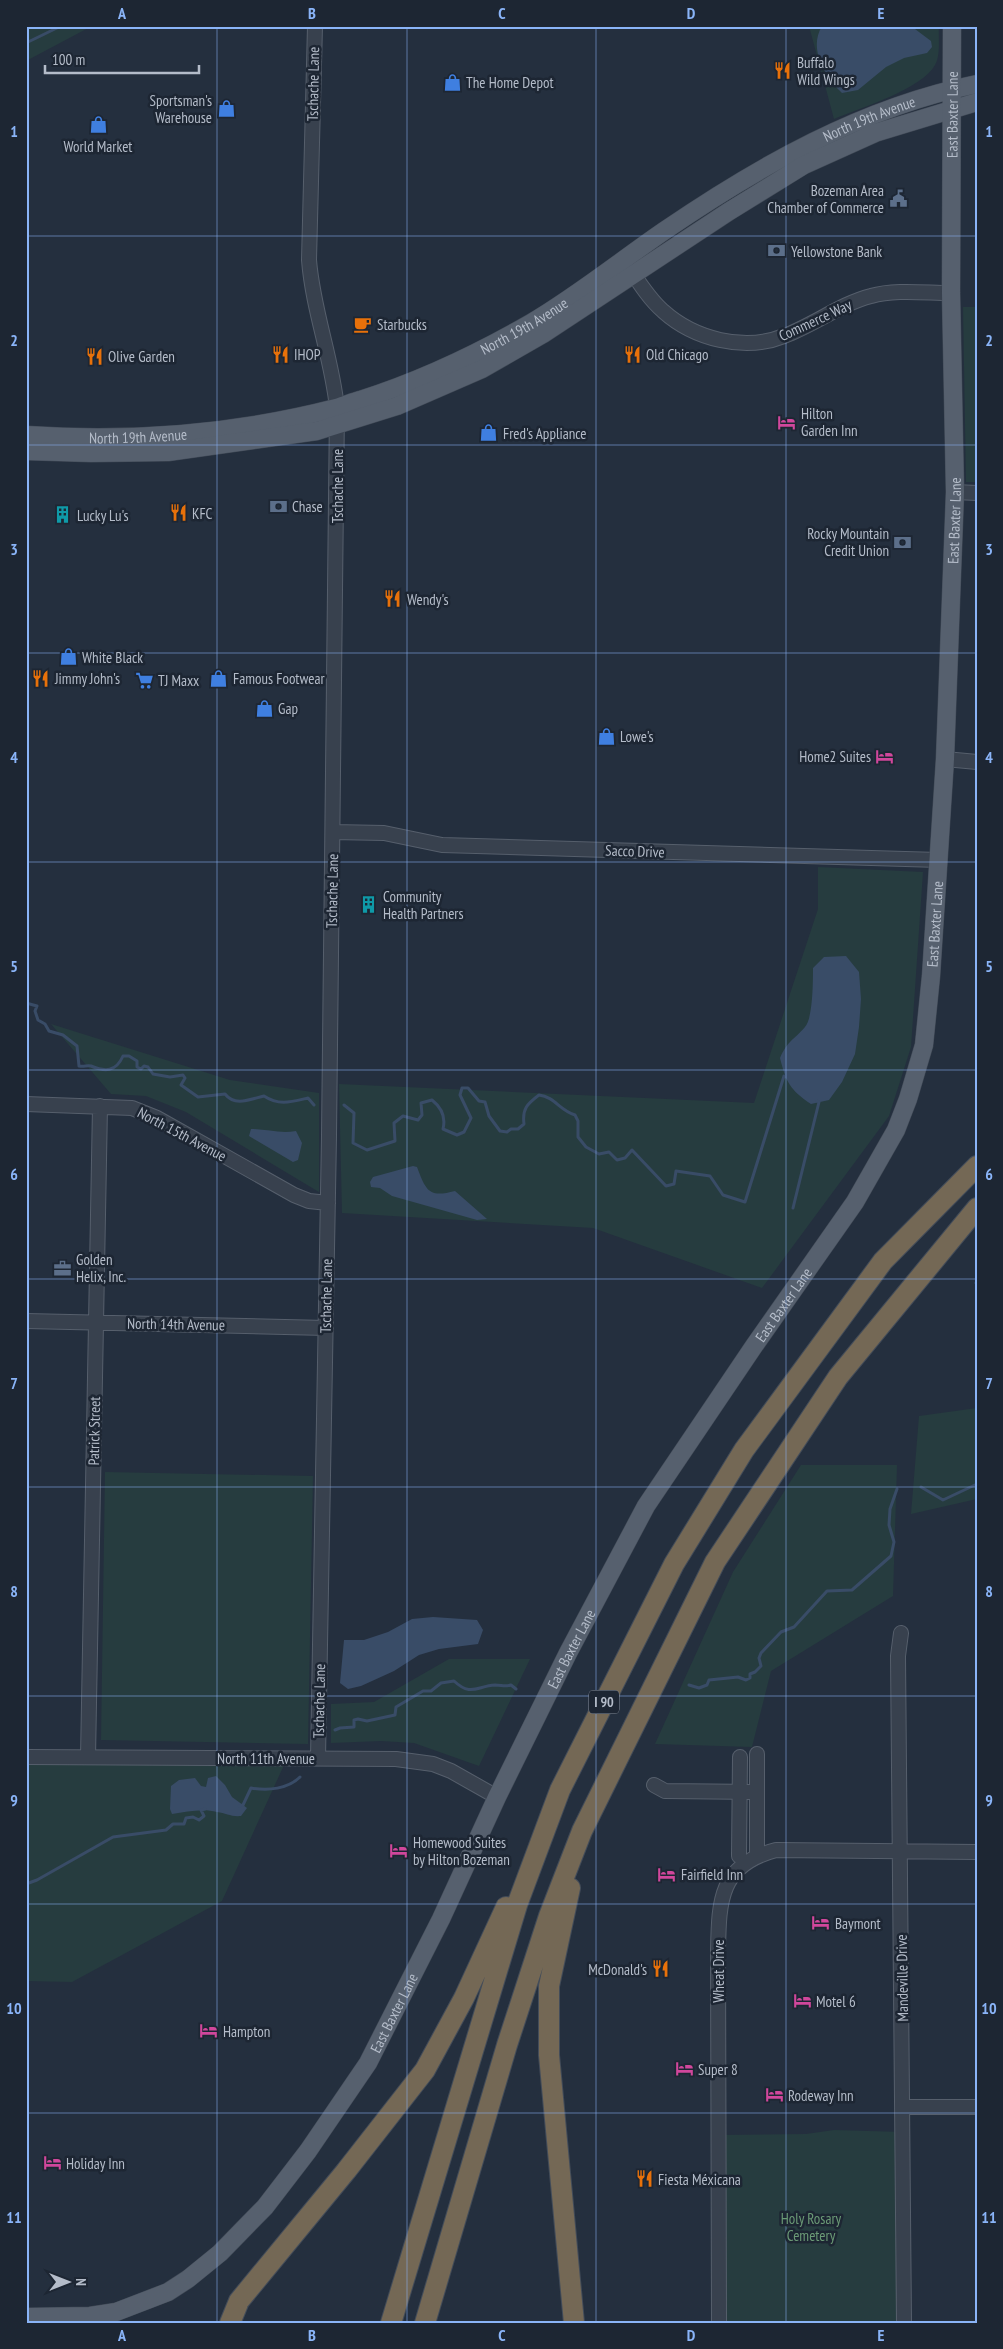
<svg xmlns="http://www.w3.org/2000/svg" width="1003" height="2349" font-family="'PT Sans Narrow',sans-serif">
<rect width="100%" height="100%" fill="#242f3e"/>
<path fill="#263c3f" d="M26,26H92L26,61Z
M809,26H939C938,38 941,54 935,65C922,89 860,108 834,119Z
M963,307H977V482H966Z
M818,867L923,872L911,1047L889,1116L762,1288L593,1228L342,1213L339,1084L754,1103L818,909Z
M51,1024L230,1080L319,1093V1192L186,1112L146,1096L111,1094Z
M977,1408V1499L911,1514L919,1416Z
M801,1465H897L893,1596L771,1671L752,1747L655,1744L733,1572Z
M105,1472L313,1476L308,1744L101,1740Z
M449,1659H530L479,1766L414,1743L381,1741L331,1743V1704L374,1702Z
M26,1765H284L222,1901L72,1982L26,1981Z
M834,2130L903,2132L904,2323H719L718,2135L806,2134Z"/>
<path fill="#394c67" d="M822,26H911L931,41L932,47L927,53L904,58L886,67L858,90L842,93C825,77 808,49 822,26Z
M846,956L859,972L861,999L859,1027L855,1054L842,1082L829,1100L811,1104C790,1090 786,1082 780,1058C788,1040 793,1041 805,1027C813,1018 813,982 813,968L824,957Z
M251,1129C267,1129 280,1134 296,1131L302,1143L298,1160L293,1162L249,1136Z
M413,1166L417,1167C426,1191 429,1198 455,1191L487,1219L477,1220L392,1196L380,1188L371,1187L370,1182L373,1177Z
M433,1617L477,1620L483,1630L478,1644L439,1649L419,1655L394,1671L361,1686L348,1689L340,1683L344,1640H364L388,1632L412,1619Z
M216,1776L225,1785L232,1797L247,1808L241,1816C231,1817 226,1813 217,1812C202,1808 187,1812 172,1814L170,1809L171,1786L179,1780L195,1778L201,1786L206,1787L208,1778Z"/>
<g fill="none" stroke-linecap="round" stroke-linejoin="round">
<path stroke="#394c67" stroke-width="3" d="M26,43L61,26
M26,1003L37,1006L35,1011L38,1020L45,1024L49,1031L63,1035L77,1046L79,1066C84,1067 87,1065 91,1066C105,1072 116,1072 123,1056H129L137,1061V1067L141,1069L144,1066L148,1067L153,1074L170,1077L183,1075L185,1078L181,1085L198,1097L225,1094C235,1107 251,1099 264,1096C279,1106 291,1102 308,1098L314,1105
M344,1105L354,1113L353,1143L367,1150L395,1141L394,1123L403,1116L418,1120L422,1115L421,1103L432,1100C442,1108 446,1117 443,1129L457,1135L464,1132L471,1118L460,1095L462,1088H468L479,1101L485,1102L489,1116L500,1131L507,1132L511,1129H518L524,1124C522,1109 527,1104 539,1095C555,1097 559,1110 575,1115L578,1121V1137L586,1147L599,1154L609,1152L617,1160L625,1158L632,1150L666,1186L674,1184L676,1171L710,1176L723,1195L745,1202L784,1076L786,1077
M793,1208L819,1102L817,1101
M976,1283L977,1284
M921,1487L943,1500L977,1484
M689,1685L699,1688L707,1685L709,1680L738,1677L746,1680L750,1678V1674L755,1672L761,1666L759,1658L761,1653L781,1632L794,1627L827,1591L852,1590L891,1556L894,1542L889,1525L890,1509L897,1489
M335,1730L340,1728L354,1727V1720L358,1719L367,1721L395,1715L396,1707L423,1691H431L441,1683L454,1681C471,1697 477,1686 495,1685C502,1685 504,1687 511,1685L516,1689
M239,1806L243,1805L251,1788C268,1791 288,1789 300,1777
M26,1884L37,1880L113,1837L166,1830L173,1824H184L186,1818L193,1817L199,1820L204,1816L201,1810L205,1809"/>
<defs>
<path id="minor" d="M315,26L309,260C313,311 332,358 337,408L329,1136L318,1758
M628,266C638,281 649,299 663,311C694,339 744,352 784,336C814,325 840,304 871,296C895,289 926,293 951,293
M955,492L977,493
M945,759L977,762
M333,832L384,833L442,845L939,860
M26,1104L132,1108L157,1118L294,1195L309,1201L328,1203
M26,1321L326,1328
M901,1633L898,1656L904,2323
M26,1757L396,1759L433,1764L451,1771L497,1797
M88,1757L100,1106
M654,1785L665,1791L757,1792
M757,1855V1754
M739,1856L740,1757
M903,2107H977
M719,2323L718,1951C719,1901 719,1865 776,1850L977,1852"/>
<g id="major">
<path id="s1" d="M26,435C130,442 235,434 336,408C344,406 352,402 360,400C420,381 477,354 531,323C577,296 619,262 664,231C759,166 863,107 977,84"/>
<path d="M26,451L91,453L168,452L317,431L397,406L482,369L543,334L728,212L804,165L875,133L977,102"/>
<path id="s2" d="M26,2317L90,2316L116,2312L168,2292L188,2279L220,2253L265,2207L308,2151L368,2063L441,1919L497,1797L568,1653L646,1506L754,1346L855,1202L896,1130L908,1099L924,1045L931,976L945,759L955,492L951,293L952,26"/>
</g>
<path id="highway" d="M570,1888L549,1986V2055L574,2323
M230,2323L239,2301L346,2171L425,2070L464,1998L506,1907
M391,2323L517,1905L560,1790L674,1564L744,1450L883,1261L977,1166
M425,2323L507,2045L549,1916L582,1831L715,1562L838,1377L977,1208"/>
</defs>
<use href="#minor" stroke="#565f6c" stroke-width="16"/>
<use href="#major" stroke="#414a57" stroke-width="19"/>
<use href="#highway" stroke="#434c59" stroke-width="22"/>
<use href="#minor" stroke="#38414e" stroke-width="14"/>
<use href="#major" stroke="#56606e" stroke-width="18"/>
<use href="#highway" stroke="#746855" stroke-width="20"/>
</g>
<path fill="none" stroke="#8ab4f8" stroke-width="1" stroke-opacity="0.55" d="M217,26V2323M407,26V2323M596,26V2323M786,26V2323M26,236H977M26,445H977M26,653H977M26,862H977M26,1070H977M26,1279H977M26,1487H977M26,1696H977M26,1904H977M26,2113H977"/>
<defs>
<symbol id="restaurant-bare" viewBox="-9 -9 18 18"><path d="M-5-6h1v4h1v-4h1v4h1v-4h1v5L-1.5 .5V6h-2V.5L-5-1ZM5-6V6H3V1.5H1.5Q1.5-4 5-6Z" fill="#e8710a" stroke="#1d2633" stroke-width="2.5" paint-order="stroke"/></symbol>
<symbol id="shop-bare" viewBox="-9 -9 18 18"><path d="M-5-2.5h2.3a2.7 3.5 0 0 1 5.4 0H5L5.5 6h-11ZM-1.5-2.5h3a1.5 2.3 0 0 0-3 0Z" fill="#3f7fe0" stroke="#1d2633" stroke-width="2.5" paint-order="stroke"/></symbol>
<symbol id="civic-bare" viewBox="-9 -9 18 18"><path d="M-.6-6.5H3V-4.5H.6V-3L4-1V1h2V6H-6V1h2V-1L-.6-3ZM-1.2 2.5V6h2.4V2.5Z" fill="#5c6f8a" stroke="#1d2633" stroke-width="2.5" paint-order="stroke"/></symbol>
<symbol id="bank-bare" viewBox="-9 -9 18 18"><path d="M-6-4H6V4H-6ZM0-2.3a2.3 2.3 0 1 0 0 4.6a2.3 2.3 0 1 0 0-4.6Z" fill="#5c6f8a" stroke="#1d2633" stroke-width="2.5" paint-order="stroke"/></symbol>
<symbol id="cafe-bare" viewBox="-9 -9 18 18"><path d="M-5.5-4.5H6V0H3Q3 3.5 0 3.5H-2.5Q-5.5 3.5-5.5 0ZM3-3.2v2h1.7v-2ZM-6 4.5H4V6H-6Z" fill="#e8710a" stroke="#1d2633" stroke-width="2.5" paint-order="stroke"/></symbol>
<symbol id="hotel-bare" viewBox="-9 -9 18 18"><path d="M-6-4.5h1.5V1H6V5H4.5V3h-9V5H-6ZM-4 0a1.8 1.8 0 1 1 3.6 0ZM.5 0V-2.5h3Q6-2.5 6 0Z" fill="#d1479c" stroke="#1d2633" stroke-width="2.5" paint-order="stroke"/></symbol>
<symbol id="building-bare" viewBox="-9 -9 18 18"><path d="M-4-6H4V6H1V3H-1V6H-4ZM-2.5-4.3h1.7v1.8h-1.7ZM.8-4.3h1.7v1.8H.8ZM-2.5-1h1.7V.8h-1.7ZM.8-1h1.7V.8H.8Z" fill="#0f9aa8" stroke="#1d2633" stroke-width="2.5" paint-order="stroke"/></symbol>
<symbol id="supermarket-bare" viewBox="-9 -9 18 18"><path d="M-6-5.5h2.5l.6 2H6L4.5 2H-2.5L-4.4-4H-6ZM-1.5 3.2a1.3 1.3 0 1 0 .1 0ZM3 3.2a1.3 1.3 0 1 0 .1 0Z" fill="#3f7fe0" stroke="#1d2633" stroke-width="2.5" paint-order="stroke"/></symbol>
<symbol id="office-bare" viewBox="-9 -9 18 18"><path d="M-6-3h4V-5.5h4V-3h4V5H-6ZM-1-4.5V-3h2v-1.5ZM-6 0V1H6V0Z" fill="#5c6f8a" stroke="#1d2633" stroke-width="2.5" paint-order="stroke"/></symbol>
</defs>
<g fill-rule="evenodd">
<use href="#restaurant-bare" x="770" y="58" width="25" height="25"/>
<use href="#shop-bare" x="440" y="70" width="25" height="25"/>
<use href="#shop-bare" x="214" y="96" width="25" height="25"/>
<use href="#shop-bare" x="86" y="112" width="25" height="25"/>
<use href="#civic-bare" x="886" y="186" width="25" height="25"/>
<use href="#bank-bare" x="764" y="238" width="25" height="25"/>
<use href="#cafe-bare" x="350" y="312" width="25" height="25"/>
<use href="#restaurant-bare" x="268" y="342" width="25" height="25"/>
<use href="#restaurant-bare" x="620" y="342" width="25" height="25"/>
<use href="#restaurant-bare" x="82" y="344" width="25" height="25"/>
<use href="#hotel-bare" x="774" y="410" width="25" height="25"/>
<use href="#shop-bare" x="476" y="420" width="25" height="25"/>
<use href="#bank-bare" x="266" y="494" width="25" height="25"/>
<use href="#restaurant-bare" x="166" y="500" width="25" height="25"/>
<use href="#building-bare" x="50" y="502" width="25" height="25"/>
<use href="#bank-bare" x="890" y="530" width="25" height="25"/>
<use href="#restaurant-bare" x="380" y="586" width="25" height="25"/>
<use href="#shop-bare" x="56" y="644" width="25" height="25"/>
<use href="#restaurant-bare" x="28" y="666" width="25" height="25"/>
<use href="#shop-bare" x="206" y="666" width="25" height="25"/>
<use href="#supermarket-bare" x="132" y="668" width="25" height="25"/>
<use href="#shop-bare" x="252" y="696" width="25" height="25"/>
<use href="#shop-bare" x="594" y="724" width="25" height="25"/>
<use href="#hotel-bare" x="872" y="744" width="25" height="25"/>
<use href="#building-bare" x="356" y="892" width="25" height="25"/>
<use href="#office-bare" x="50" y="1256" width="25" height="25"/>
<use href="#hotel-bare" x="386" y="1838" width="25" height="25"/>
<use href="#hotel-bare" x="654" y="1862" width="25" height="25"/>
<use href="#hotel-bare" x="808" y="1910" width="25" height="25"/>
<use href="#restaurant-bare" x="648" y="1956" width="25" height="25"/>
<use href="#hotel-bare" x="790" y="1988" width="25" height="25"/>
<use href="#hotel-bare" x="196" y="2018" width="25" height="25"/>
<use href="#hotel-bare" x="672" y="2056" width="25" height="25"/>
<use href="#hotel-bare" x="762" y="2082" width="25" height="25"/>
<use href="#hotel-bare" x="40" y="2150" width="25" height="25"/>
<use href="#restaurant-bare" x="632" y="2166" width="25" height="25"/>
</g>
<g text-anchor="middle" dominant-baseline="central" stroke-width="5" stroke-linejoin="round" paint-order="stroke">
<rect fill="#1d2633" stroke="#878f9c" stroke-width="1" x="589" y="1690.5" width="30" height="23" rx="4"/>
<g font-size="14" font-weight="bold" fill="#b4bcc9">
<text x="604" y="1702">I 90</text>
</g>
<g font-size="15" fill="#b4bcc9" stroke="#1d2633" text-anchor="start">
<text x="797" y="62">Buffalo<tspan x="797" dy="17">Wild Wings</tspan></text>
<text x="466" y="82">The Home Depot</text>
<text x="212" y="100" text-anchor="end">Sportsman's<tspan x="212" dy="17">Warehouse</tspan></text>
<text x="98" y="146" text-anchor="middle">World Market</text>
<text x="884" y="190" text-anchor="end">Bozeman Area<tspan x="884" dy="17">Chamber of Commerce</tspan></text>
<text x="791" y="251">Yellowstone Bank</text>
<text x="377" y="324">Starbucks</text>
<text x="294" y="354">IHOP</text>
<text x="646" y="354">Old Chicago</text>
<text x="108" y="356">Olive Garden</text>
<text x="801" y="413">Hilton<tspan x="801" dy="17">Garden Inn</tspan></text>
<text x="503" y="433">Fred's Appliance</text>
<text x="292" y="506">Chase</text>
<text x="192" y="513">KFC</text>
<text x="77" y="515">Lucky Lu's</text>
<text x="889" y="533" text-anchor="end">Rocky Mountain<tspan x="889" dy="17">Credit Union</tspan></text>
<text x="407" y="599">Wendy's</text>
<text x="82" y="657">White Black</text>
<text x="55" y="678">Jimmy John's</text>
<text x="233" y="678">Famous Footwear</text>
<text x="158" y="680">TJ Maxx</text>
<text x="278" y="708">Gap</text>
<text x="620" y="736">Lowe's</text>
<text x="871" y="756" text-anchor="end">Home2 Suites</text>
<text x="383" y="896">Community<tspan x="383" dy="17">Health Partners</tspan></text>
<text x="76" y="1259">Golden<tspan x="76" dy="17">Helix, Inc.</tspan></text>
<text x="413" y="1842">Homewood Suites<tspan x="413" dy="17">by Hilton Bozeman</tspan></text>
<text x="681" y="1874">Fairfield Inn</text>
<text x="835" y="1923">Baymont</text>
<text x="647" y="1969" text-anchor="end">McDonald's</text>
<text x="816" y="2001">Motel 6</text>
<text x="223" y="2031">Hampton</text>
<text x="698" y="2069">Super 8</text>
<text x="788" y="2095">Rodeway Inn</text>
<text x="66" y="2163">Holiday Inn</text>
<text x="658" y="2179">Fiesta Méxicana</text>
</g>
<g font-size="15" fill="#b4bcc9" stroke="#1d2633">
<text transform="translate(313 84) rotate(-89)">Tschache Lane</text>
<text stroke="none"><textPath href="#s2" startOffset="2548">East Baxter Lane</textPath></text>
<text stroke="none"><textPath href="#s1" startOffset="922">North 19th Avenue</textPath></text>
<text transform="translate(815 320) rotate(-25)">Commerce Way</text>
<text stroke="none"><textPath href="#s1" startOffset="518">North 19th Avenue</textPath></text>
<text stroke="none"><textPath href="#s1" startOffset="112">North 19th Avenue</textPath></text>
<text transform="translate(337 486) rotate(-90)">Tschache Lane</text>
<text stroke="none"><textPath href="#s2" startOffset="2142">East Baxter Lane</textPath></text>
<text transform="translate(635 851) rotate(2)">Sacco Drive</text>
<text transform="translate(332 891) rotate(-89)">Tschache Lane</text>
<text stroke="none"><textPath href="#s2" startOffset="1738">East Baxter Lane</textPath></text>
<text transform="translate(182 1134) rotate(28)">North 15th Avenue</text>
<text transform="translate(326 1296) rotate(-89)">Tschache Lane</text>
<text stroke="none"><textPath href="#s2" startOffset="1319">East Baxter Lane</textPath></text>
<text transform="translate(176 1324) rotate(1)">North 14th Avenue</text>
<text transform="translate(94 1431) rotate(-89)">Patrick Street</text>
<text stroke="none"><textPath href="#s2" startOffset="914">East Baxter Lane</textPath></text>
<text transform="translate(319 1701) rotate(-89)">Tschache Lane</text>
<text x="266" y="1758">North 11th Avenue</text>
<text transform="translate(718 1971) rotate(-90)">Wheat Drive</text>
<text transform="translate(902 1978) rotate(-91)">Mandeville Drive</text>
<text stroke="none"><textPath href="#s2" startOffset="509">East Baxter Lane</textPath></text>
</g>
<g font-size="15" fill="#6b9a76" stroke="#1d2633">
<text x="811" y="2218">Holy Rosary<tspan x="811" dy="17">Cemetery</tspan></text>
</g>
</g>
<rect width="1003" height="2349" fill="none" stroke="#1d2633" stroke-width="55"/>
<g transform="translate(68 2282) rotate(90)" stroke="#1d2633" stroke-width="4" paint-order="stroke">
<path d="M0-4L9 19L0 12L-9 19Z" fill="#b4bcc9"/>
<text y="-8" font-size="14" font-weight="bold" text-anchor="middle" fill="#b4bcc9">N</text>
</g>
<path d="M45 65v8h154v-8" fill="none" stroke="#b4bcc9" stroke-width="2.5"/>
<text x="52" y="65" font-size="15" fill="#b4bcc9" stroke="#1d2633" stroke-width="4" paint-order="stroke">100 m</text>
<rect x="28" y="28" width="948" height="2294" fill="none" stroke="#8ab4f8" stroke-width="2"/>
<g font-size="16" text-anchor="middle" font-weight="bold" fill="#8ab4f8">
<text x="122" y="19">A</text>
<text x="312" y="19">B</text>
<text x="502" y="19">C</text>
<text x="691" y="19">D</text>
<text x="881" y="19">E</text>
<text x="14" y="137">1</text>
<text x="989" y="137">1</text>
<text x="14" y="346">2</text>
<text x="989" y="346">2</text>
<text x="14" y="555">3</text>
<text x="989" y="555">3</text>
<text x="14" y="763">4</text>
<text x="989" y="763">4</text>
<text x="14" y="972">5</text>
<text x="989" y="972">5</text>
<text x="14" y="1180">6</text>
<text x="989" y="1180">6</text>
<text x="14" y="1389">7</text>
<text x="989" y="1389">7</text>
<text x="14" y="1597">8</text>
<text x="989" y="1597">8</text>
<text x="14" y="1806">9</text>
<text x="989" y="1806">9</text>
<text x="14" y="2014">10</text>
<text x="989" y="2014">10</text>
<text x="14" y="2223">11</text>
<text x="989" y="2223">11</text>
<text x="122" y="2341">A</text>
<text x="312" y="2341">B</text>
<text x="502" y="2341">C</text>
<text x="691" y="2341">D</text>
<text x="881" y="2341">E</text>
</g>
</svg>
